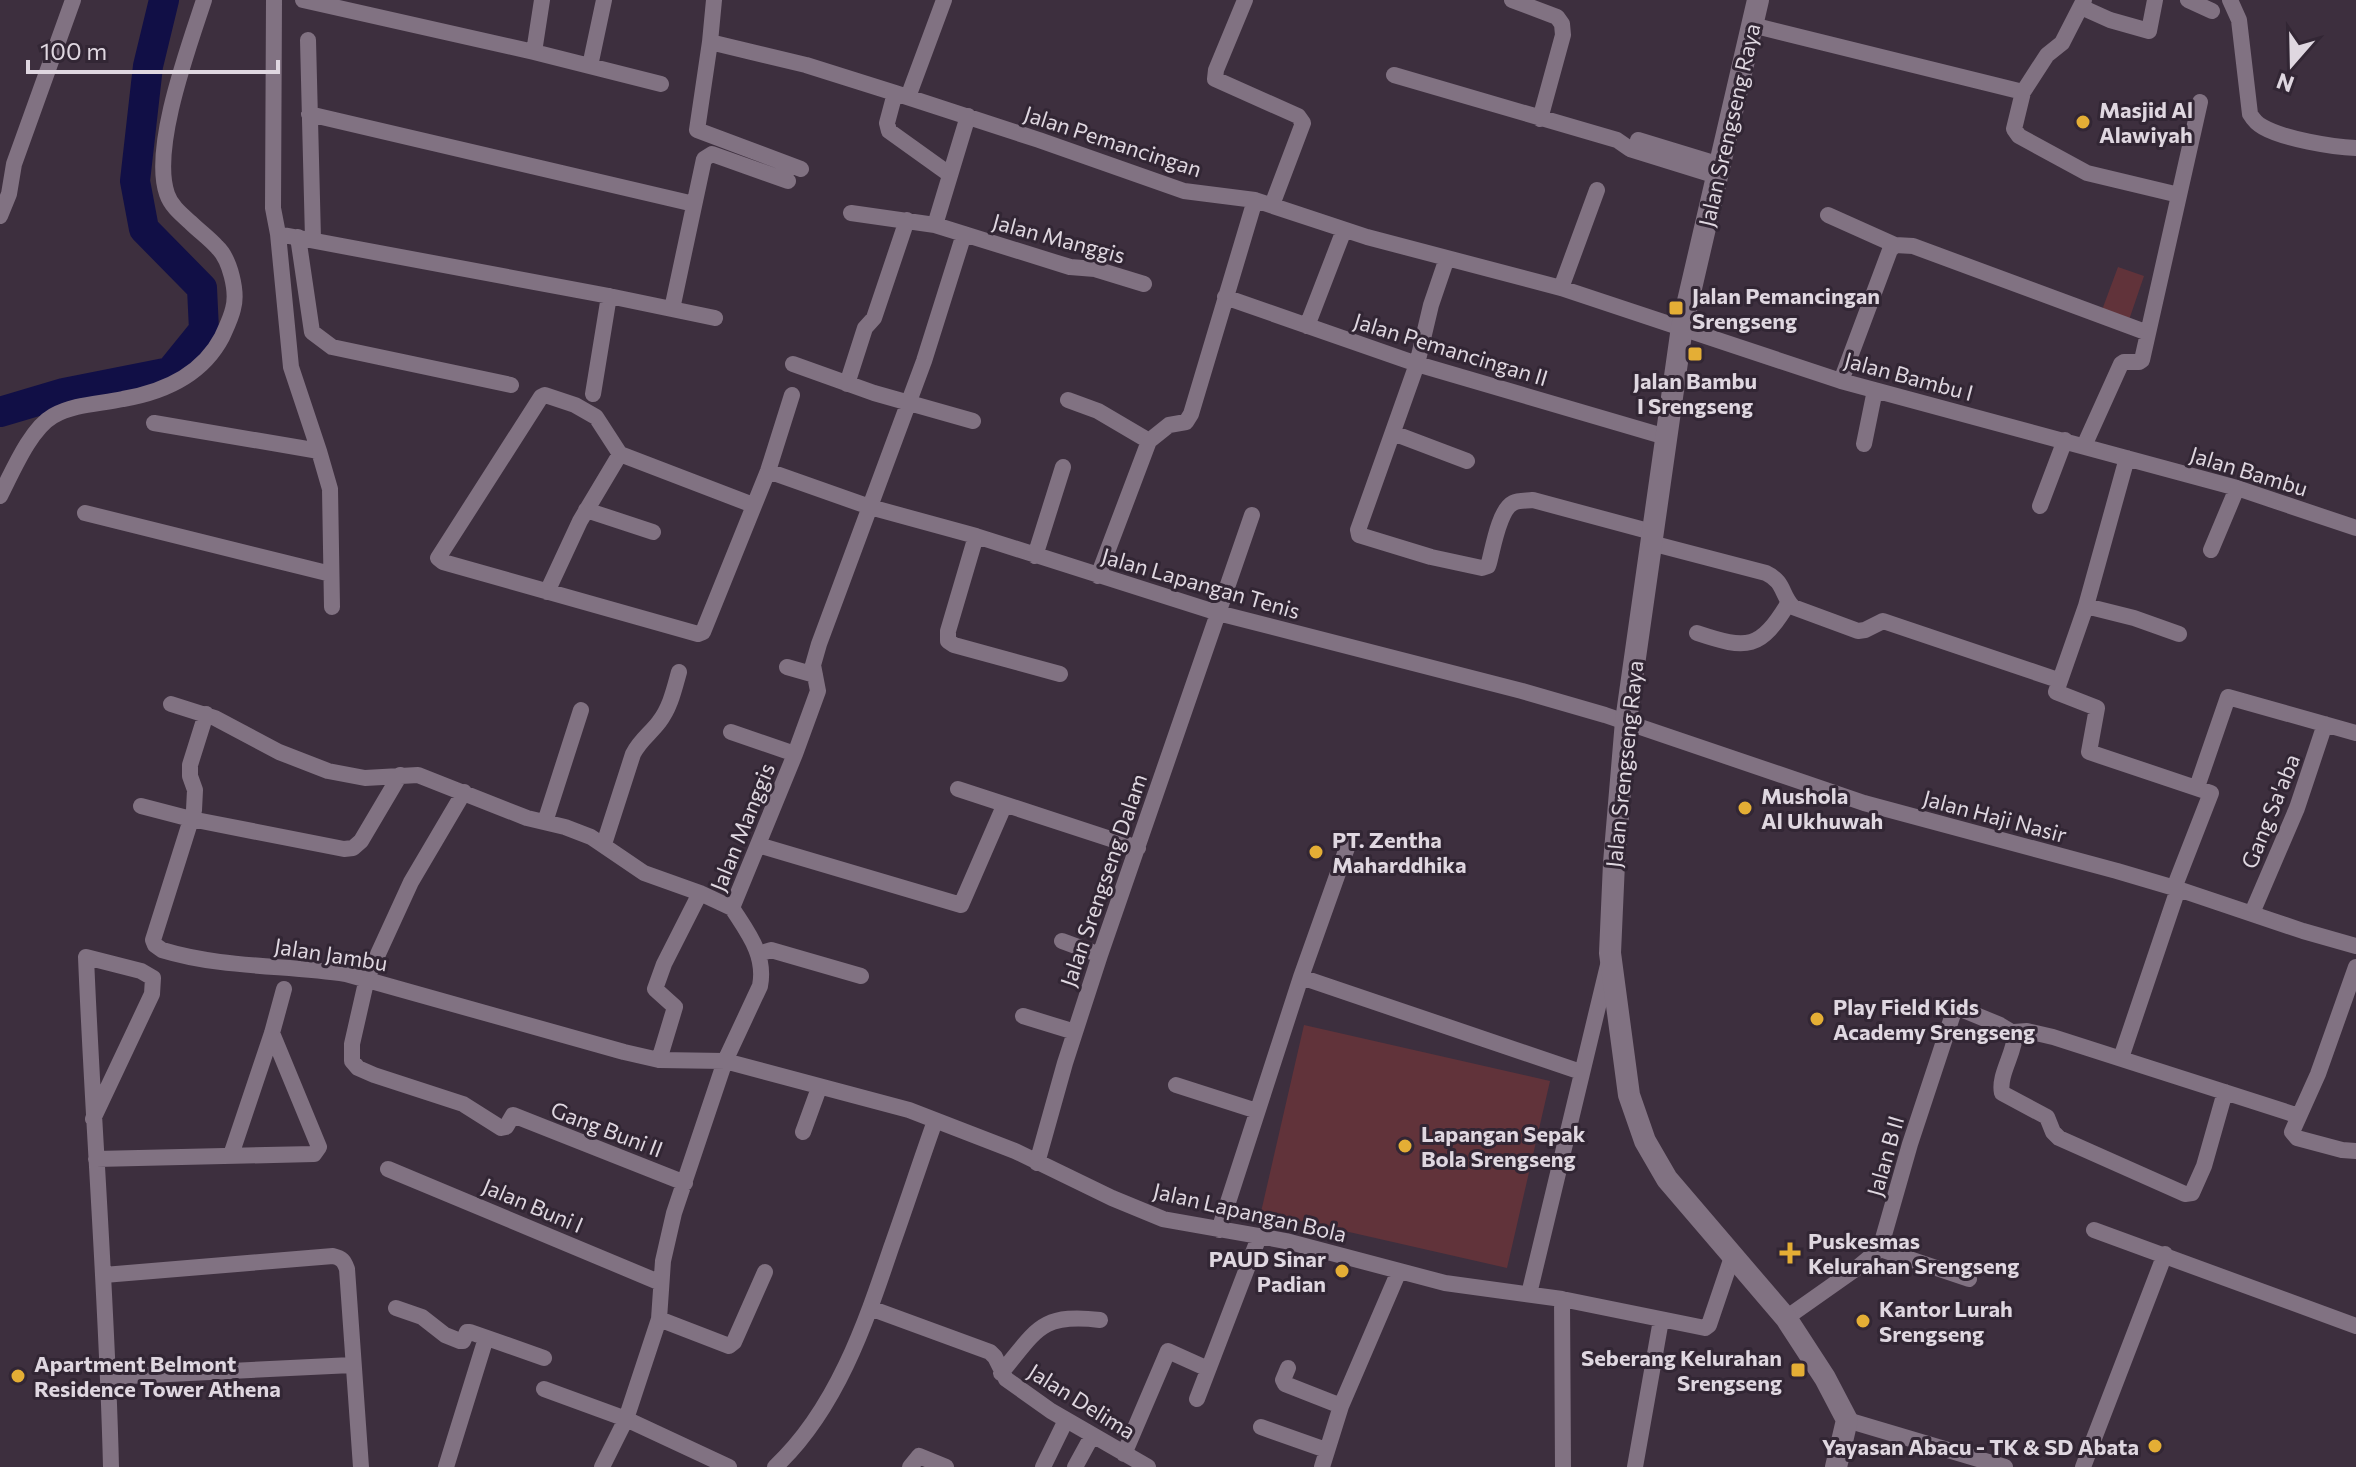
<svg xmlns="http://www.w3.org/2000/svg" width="2356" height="1467" font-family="Commissioner,sans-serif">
<rect width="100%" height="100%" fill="#3d2f3e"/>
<path fill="#61333a" d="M2118,267L2144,276L2129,320L2102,310Z
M1304,1025L1550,1081L1507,1268L1261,1212Z"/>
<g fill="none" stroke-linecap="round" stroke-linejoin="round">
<path stroke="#110f46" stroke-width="30" d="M0,412L64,393L170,372L204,330L202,288L144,229L135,181L148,66L164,0"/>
<path stroke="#817282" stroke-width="16" d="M274,0L273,208L278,234L609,296L715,318
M303,0L534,52L661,84
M714,0L710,42L806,65L895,93L1039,140L1184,191L1255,200L1367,237L1561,288L1841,381L2237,488L2356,528
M1245,0L1216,70L1215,79L1298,116L1303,123L1272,205
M1512,0L1557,17L1562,24L1563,35L1540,119
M2188,0L2212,11
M2230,0L2239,20L2250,114C2253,119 2257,124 2263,127C2284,139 2332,147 2356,148
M2081,7L2110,20L2149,31L2155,0
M1752,25L2023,92L2047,55L2062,43L2084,0
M308,40L313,239
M710,42L697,130L801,169
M534,52L542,0
M590,66L604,0
M1394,75L1617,140L1630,149L1717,176
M2023,92L2014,129L2019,136L2087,173L2179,195
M895,93L887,123L889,131L949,174
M908,97L944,0
M309,114L694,204
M1638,140L1720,165
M851,213L935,225L1070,267L1095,269L1144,284
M1828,215L1895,245
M0,216L9,194L14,164L73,0
M935,225L968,116
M278,234L291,367L319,451L330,489L332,607
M298,237L312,332L332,347L511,385
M1447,258L1431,305L1417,364L1358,530L1359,535L1431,557L1482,568L1488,566L1489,563C1493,548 1499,510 1513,503C1519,500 1527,501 1533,500L1652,532
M1561,288L1597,190
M1225,297L1417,364L1666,437
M672,309L704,159L712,154L788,181
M1307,326L1344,230
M793,364L874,393L973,421
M1841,381L1890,250L1895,245L1913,246L2148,333
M847,384L865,328L874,318L907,220
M593,394L609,296
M1068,400L1098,411L1149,441
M154,423L319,451
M1393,433L1467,461
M1864,444L1875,390
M2084,446L2121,364L2124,362H2139L2142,360L2200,102
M2127,458L2086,606L2056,692L2097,708L2089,752L2211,793L2174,888
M768,471L870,507L976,536L1218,613L1522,691L1605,715L1864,803L2117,871L2178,889L2303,931L2356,946
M0,496C12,473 30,429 53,416C74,404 100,404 123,399C164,392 202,375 222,337C226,328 231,318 233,309C238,292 230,259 217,247C209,238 199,231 190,222C181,214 171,206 167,194C151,148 189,46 204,0
M753,505L620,454L596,417L575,405L545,395L541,397L438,558L443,562L698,634L703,632L768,471L792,395
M2040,506L2065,440
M586,510L653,532
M85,513L331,574
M976,536L948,631V641L954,645L1060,674
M1651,543L1766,573C1785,582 1781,595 1793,607L1858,631L1865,630L1883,621L2058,680
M2211,550L2237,488
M1035,556L1063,467
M1098,576L1149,441L1169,425L1186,422L1191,414L1255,200
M547,592L580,521L620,454
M2086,606L2134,618L2179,634
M1697,633C1748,650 1760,650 1789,602
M787,667L815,675
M171,704L215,718L279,752L328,771L365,778L418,775L527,818L565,827L591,837L644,873L700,893L732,908
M206,714L190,765V776L195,790L194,810L153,940L155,945L162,950C221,968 285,965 346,974L624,1052L659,1060L725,1061L909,1110L1015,1151L1112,1198L1163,1219L1286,1241L1445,1283L1562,1299L1705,1328L1709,1325L1733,1254
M731,732L795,754
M2197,787L2228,697L2356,733
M958,789L1138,848
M464,792L411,882L367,978L352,1044V1061L358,1068L374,1075L463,1104L501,1128L506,1127L513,1115L685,1183
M141,806L191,819L344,849L353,848L361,841L400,775
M545,822L581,710
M604,844L633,754C640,740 650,734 659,722C670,708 674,690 679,672
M758,845L961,905L1004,806
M2252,913L2297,808L2325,724
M1062,941L1100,955
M759,954L771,950L861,976
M2356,967L2318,1074L2292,1132L2297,1138L2342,1150L2356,1151
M1301,977L1581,1072
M1023,1016L1075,1032
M2014,1032L2027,1031L2053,1037L2299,1116
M2121,1058L2178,889
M659,1060L675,1007L655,989L664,964L700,893
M1176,1085L1257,1111
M93,1119L152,994L153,978L141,971L86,957C93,1127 107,1297 111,1467
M803,1132L819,1088
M231,1155L272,1033L284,989
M96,1159L314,1154L319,1147L272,1033
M1037,1163L1065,1063L1100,955L1252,515
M388,1169L661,1283
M1219,1230L1301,977L1348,845
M2094,1230L2356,1326
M1880,1249L1969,1279
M104,1275L333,1256C342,1258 344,1261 347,1269L361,1467
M1529,1294L1608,965
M1562,1299L1563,1467
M396,1308L422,1317L445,1335L460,1341H463L467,1332H470L544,1358
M870,1308L990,1352L995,1357L1006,1379L1051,1411L1148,1467
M1786,1318L1857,1268L1880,1249L1910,1144L1953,1014L1956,1010L1961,1009L2000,1025L2015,1034C2015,1053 1998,1075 2002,1093L2047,1117L2053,1132L2059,1138L2185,1194L2192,1193L2204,1166L2225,1092
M659,1319L729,1346L734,1342L765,1272
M1288,1368L1283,1380L1285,1384L1341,1406
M1001,1373C1037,1330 1040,1313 1100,1320
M109,1377L352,1365
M544,1389L626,1419L729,1467
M1197,1399L1259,1237
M1847,1420L2005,1467
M1261,1427L1326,1450
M1124,1454L1168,1351L1208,1369
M446,1467L486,1338
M602,1467L626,1419L659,1319L663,1261L674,1213L725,1061L760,986C766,955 748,933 732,908L795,754L818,691L813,665L819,644L924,361L964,234
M775,1467C836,1410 865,1325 891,1248C906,1206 920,1163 935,1121
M910,1467L919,1456L946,1467
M1043,1467L1066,1420
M1075,1467L1092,1436
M1322,1467L1341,1406L1399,1271
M1635,1467L1661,1320
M2083,1467L2165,1254"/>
<path stroke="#817282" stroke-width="22" d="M1758,0L1682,327L1626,721L1614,863L1610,953L1629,1095L1645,1141L1667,1179L1786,1318L1825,1378L1847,1420L1836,1467"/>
</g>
<g fill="#e4ae35" stroke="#322634" stroke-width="3">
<circle cx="2083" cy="122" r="8"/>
<rect x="1668" y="300" width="16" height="16" rx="4"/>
<rect x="1687" y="346" width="16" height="16" rx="4"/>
<circle cx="1745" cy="808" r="8"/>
<circle cx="1316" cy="852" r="8"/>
<circle cx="1817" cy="1019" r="8"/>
<circle cx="1405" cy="1146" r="8"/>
<path d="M1786 1241h8v8h8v8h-8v8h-8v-8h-8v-8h8z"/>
<circle cx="1342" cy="1271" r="8"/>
<circle cx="1863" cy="1321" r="8"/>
<rect x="1790" y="1362" width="16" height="16" rx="4"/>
<circle cx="18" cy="1376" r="8"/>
<circle cx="2155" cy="1446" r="8"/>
</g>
<g text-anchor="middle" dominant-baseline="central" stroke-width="6" stroke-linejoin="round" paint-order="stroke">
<g font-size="22" font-weight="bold" fill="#dfd7e0" stroke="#322634" text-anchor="start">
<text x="2099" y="109">Masjid Al<tspan x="2099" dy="25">Alawiyah</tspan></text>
<text x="1692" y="295">Jalan Pemancingan<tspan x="1692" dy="25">Srengseng</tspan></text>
<text x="1695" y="380" text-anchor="middle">Jalan Bambu<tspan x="1695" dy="25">I Srengseng</tspan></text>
<text x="1761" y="795">Mushola<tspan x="1761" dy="25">Al Ukhuwah</tspan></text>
<text x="1332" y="839">PT. Zentha<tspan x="1332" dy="25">Maharddhika</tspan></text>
<text x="1833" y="1006">Play Field Kids<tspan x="1833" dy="25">Academy Srengseng</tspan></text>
<text x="1421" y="1133">Lapangan Sepak<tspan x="1421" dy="25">Bola Srengseng</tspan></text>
<text x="1808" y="1240">Puskesmas<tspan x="1808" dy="25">Kelurahan Srengseng</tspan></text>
<text x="1326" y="1258" text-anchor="end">PAUD Sinar<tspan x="1326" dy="25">Padian</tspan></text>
<text x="1879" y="1308">Kantor Lurah<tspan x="1879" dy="25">Srengseng</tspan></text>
<text x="1782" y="1357" text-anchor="end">Seberang Kelurahan<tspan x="1782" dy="25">Srengseng</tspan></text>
<text x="34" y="1363">Apartment Belmont<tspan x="34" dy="25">Residence Tower Athena</tspan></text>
<text x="2139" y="1446" text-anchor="end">Yayasan Abacu - TK &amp; SD Abata</text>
</g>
<g font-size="22" fill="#dfd7e0" stroke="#322634">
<text transform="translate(1729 125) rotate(-77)">Jalan Srengseng Raya</text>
<text transform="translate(1113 141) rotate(18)">Jalan Pemancingan</text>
<text transform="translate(1059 238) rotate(15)">Jalan Manggis</text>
<text transform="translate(1451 349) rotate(17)">Jalan Pemancingan II</text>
<text transform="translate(1909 376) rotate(15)">Jalan Bambu I</text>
<text transform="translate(2249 471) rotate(17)">Jalan Bambu</text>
<text transform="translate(1201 583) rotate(16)">Jalan Lapangan Tenis</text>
<text transform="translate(1624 764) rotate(-84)">Jalan Srengseng Raya</text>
<text transform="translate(2270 811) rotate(-68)">Gang Sa'aba</text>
<text transform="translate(1995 816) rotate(15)">Jalan Haji Nasir</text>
<text transform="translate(742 827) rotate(-68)">Jalan Manggis</text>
<text transform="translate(1103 880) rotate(-71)">Jalan Srengseng Dalam</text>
<text transform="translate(331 954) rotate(9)">Jalan Jambu</text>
<text transform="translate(607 1129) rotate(21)">Gang Buni II</text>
<text transform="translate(1885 1156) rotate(-74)">Jalan B II</text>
<text transform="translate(533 1205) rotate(23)">Jalan Buni I</text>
<text transform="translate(1250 1212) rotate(13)">Jalan Lapangan Bola</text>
<text transform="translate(1082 1401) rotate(32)">Jalan Delima</text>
</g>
</g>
<g transform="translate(2292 64) rotate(200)" stroke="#322634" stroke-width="6" paint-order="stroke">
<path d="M0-6L14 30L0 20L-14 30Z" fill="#dfd7e0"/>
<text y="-12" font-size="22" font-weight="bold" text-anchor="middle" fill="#dfd7e0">N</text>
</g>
<path d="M28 60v12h250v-12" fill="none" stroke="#dfd7e0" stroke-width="4"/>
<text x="40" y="60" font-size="24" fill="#dfd7e0" stroke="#322634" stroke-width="6" paint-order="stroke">100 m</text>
</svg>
